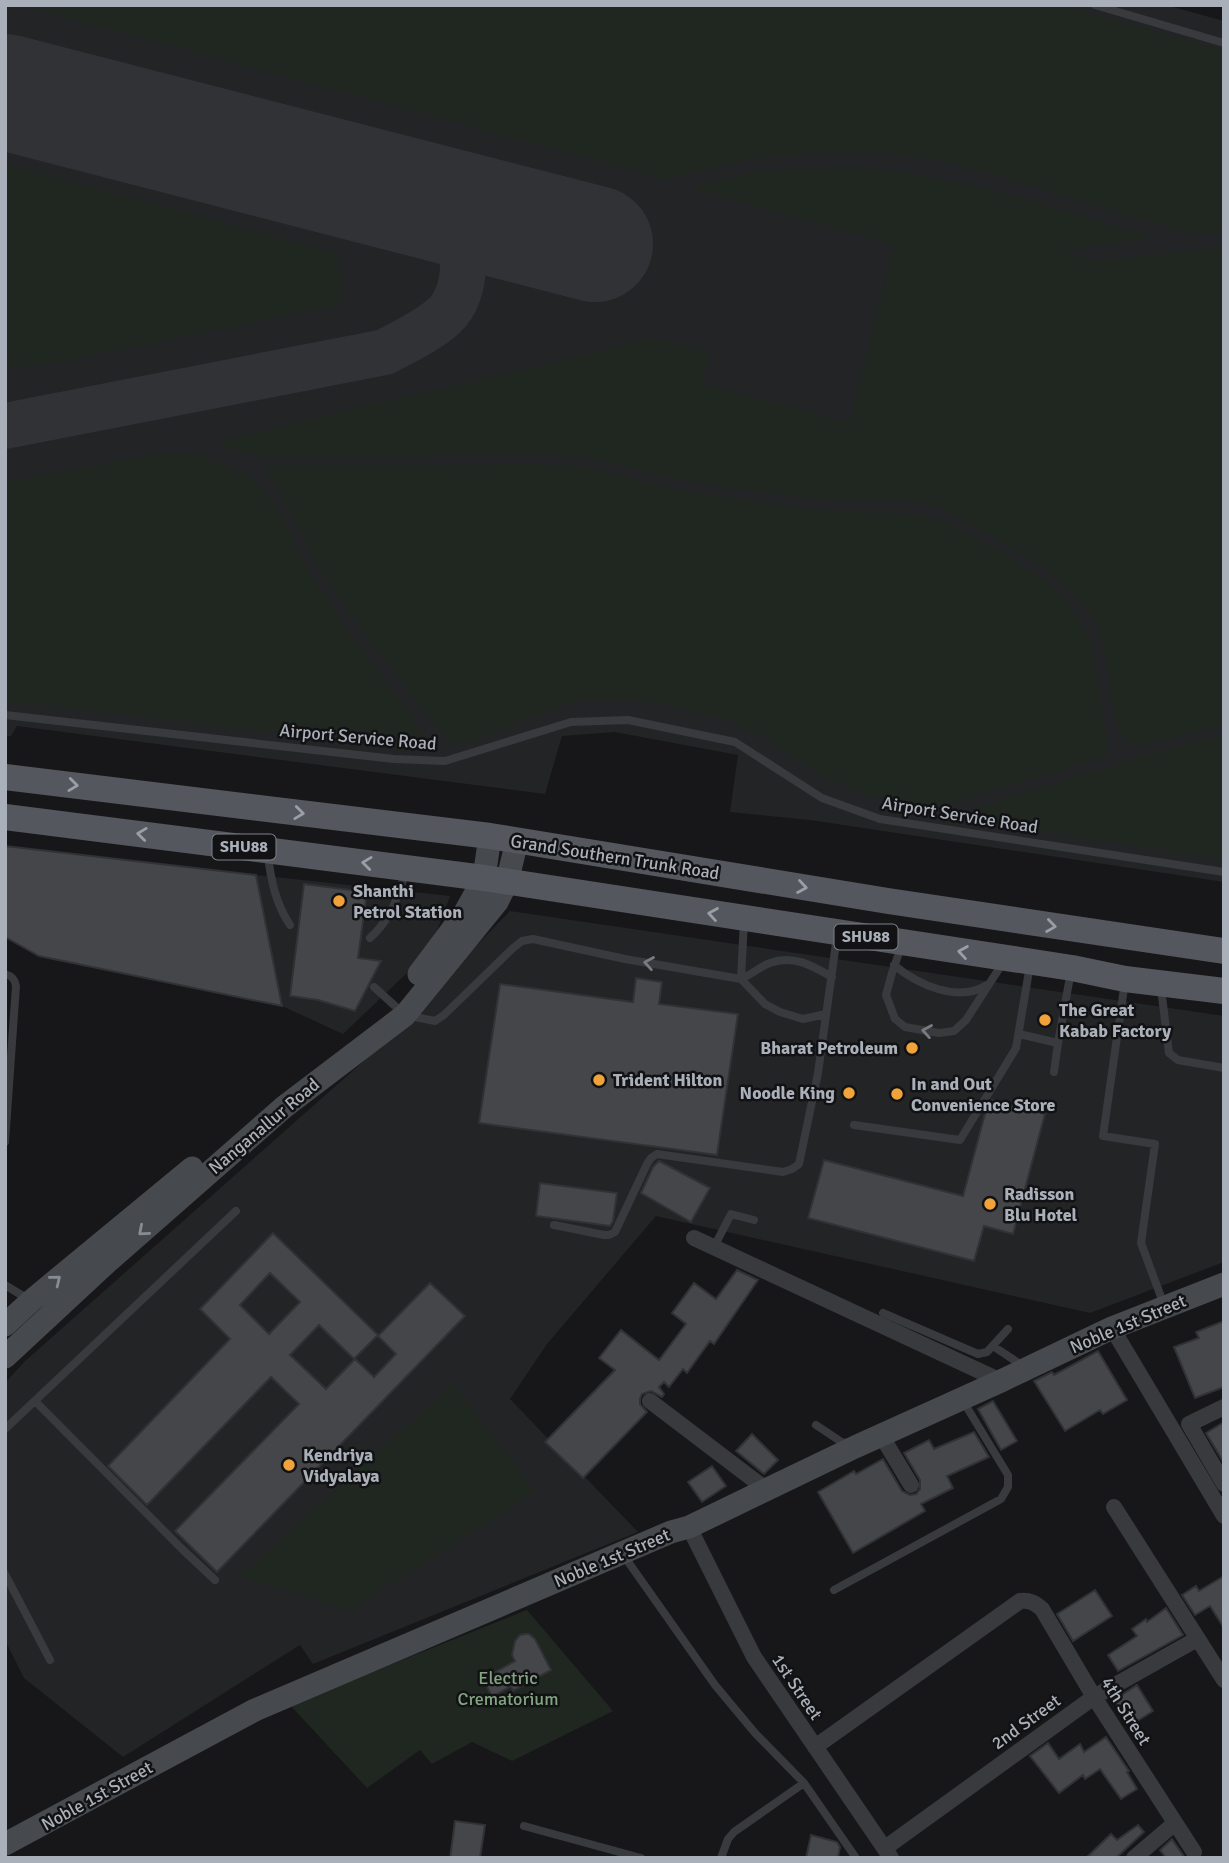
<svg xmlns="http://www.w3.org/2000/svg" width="1229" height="1863" font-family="Signika,sans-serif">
<rect width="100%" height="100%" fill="#171719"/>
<path fill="#232426" d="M5,5H1166L1224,21V882L810,820L730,812L738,755L615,732L562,736L545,794L17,726L11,736H5Z
M256,875L450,896L429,952L343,1034L282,1006Z
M510,911L1224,1016V1262L1090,1313L656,1216L547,1344L510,1399L638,1532L313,1664L300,1645L123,1757L24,1678L5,1640V1383L24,1362L365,1060Z"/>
<path fill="#1f2720" d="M21,5H1069L1079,10L1224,51V232L1195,235L954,163L889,153H812L746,159L665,179Z
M5,164L332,252L338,261L343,288L337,305L55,363L23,367L5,364Z
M806,169C830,169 856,167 881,170C973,179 1063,210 1151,238L1060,250L1096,261L1224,247V724L1151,743L1136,744L1125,739L1117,727L1101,632L1079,597L1037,562L941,508L912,500H836L729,489L652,474L612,463L573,455L525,453L288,457L244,453L212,443L654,338L710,353L702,384L849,423L894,245L691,188L750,172Z
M170,452L198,455L229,467L251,478L267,496L282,516L303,562L350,635L411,716L422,736L419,748L408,752C274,732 140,715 5,701V482Z
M540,464L589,467L622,475L656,486L738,499L816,510L917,515L941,522L1004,554L1035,574L1060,594L1079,620L1091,644L1107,740L1106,751L1101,757L929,810L869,796L820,774L768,739L729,720L647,701L582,699L525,719L476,740L459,744L449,741L436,727L333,590L313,556L298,523L264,466Z
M1224,736V860L952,816L1140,757Z
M453,1384L535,1491L351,1610L240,1576Z
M527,1610L613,1711L512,1761L472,1742L432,1764L420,1750L367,1788L290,1705Z"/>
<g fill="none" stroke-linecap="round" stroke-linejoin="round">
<path stroke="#313236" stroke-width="46" d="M5,426L385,352C405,341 428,331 445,315C469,292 468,239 448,214C443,209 436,205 430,201"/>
<path stroke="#313236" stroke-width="116" d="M5,92L595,244"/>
</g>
<path fill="#444649" stroke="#313235" stroke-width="2" fill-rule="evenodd" d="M5,846L256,875L282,1006L39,956L5,937Z
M304,884L367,892L358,958L381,961L355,1011L318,1000L290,996Z
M636,978L662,982L659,1004L738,1014L717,1155L479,1123L500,984L633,1002Z
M992,1100L1045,1114L1013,1234L984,1226L974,1261L808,1218L824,1160L963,1196L986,1110Z
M659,1161L710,1188L691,1222L641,1193L653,1167Z
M540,1183L617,1193L613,1221L610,1226L536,1216Z
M273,1233L378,1335L354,1359L319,1325L290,1355L326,1389L355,1359L374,1377L396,1354L378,1336L430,1283L465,1316L217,1572L175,1531L299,1404L271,1377L147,1505L108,1466L230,1339L200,1309ZM270,1273L300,1302L269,1334L240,1305Z
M737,1270L758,1280L714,1344L710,1341L687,1373L683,1369L669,1387L664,1382L659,1387L664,1394L662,1397L651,1391L642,1394L640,1399V1404L647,1412L583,1478L545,1442L615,1370L599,1358L621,1330L659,1360L686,1324L672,1313L694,1283L716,1299Z
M1224,1321V1387L1195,1398L1174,1347L1199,1338L1196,1332Z
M1098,1351L1127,1400L1103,1414L1100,1410L1065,1431L1034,1381L1052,1372L1054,1375Z
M993,1401L1017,1441L1001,1450L978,1409Z
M1224,1422V1463L1206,1433Z
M974,1432L989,1457L947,1476L953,1488L921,1504L925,1511L853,1553L818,1492L854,1471L856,1474L883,1459L902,1491L910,1495L916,1494L920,1489V1480L904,1453L929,1440L934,1449Z
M752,1434L778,1460L764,1474L736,1451Z
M712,1466L726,1486L702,1502L688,1482Z
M1224,1576V1628L1210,1606L1195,1615L1182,1595L1196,1586L1199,1591Z
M1095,1590L1112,1616L1073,1641L1057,1614Z
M1166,1608L1183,1635L1118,1671L1108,1655L1137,1636L1132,1629L1146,1619L1147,1622Z
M525,1634H529L535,1639L551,1670L513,1691L511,1686L492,1697L483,1679L515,1661L512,1655L515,1641L520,1635Z
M1137,1685L1153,1711L1131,1725L1114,1700Z
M1106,1737L1129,1771L1127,1772L1137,1789L1121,1799L1100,1769L1085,1779L1083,1775L1059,1793L1030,1756L1048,1743L1059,1759L1080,1744L1084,1752Z
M455,1821L485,1825L480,1858H450Z
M1138,1825L1144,1832L1116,1858H1086L1111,1834L1117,1840Z
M811,1835L837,1842L840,1847L838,1858H806Z
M1172,1839L1185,1858H1166L1160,1850Z"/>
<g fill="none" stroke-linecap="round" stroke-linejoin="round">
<path stroke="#383a3e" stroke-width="8" d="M1095,5L1224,43
M5,715L394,759L445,761L571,722L628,720L735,742L822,798L880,819L1224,872
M268,856C271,881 276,904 290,925
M744,921L741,979L765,1004L780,1012L803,1019L826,1014
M370,938C392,918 397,898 406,871
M901,947L892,973L886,995L895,1019L905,1027L939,1033L954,1031L966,1020L1004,961
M894,965C918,985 958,1003 987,985
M5,974C12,976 15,979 16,986L5,1142
M1125,981L1103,1136L1155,1144L1141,1243L1164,1305
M374,987L405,1015L435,1021L444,1015L512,949L522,941L533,939L625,959L741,979C751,975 759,967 770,963C793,954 813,966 832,977
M1161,988L1169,1053L1178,1060L1224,1068
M1019,1034L1058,1043L1071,971
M1054,1072L1058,1043
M854,1125L960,1140L1016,1048L1030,965
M554,1225L604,1235H609L615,1232L647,1164L651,1158L657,1154L783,1172L792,1169L799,1164L818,1073L837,936
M714,1247L731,1214L754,1220
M5,1285L28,1299
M883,1313L978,1354L987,1352L1008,1329
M993,1346L1023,1366
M35,1401L181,1548L215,1580
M816,1425L843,1443L849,1442
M5,1429L236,1211
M624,1556L715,1685L755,1733L804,1783L856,1858
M5,1574L50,1660
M834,1590L1001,1499L1008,1487V1475L963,1401
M524,1826L641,1858
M721,1858L728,1839L734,1832L804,1783"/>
<path stroke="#383a3e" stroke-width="16" d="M694,1238L1001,1381
M1112,1328L1224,1516
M650,1401L767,1490
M1224,1407L1189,1424L1224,1484
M881,1435L911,1485
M1114,1507L1224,1680
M689,1527L754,1657L891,1858
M815,1747L1020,1601C1030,1600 1035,1603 1042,1609L1094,1697L1194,1852
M885,1848L1094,1697L1197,1639
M1134,1858L1175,1823"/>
<path stroke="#46494e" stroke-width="23" d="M419,974L464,914L484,878L490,836
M5,1325L31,1301L192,1168
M5,1357L104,1265L284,1107L405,1015L497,902L507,882L517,841
M5,1844L255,1710L671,1532L689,1527L855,1447L1001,1381L1112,1328L1224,1284"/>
<path stroke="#54575d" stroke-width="26" d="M5,777L490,836L888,901L1224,951
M5,817L484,878L1072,968L1125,979L1224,991"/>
</g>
<defs><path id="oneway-chevron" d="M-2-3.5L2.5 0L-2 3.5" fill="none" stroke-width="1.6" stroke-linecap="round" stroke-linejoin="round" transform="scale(1.75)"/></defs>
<g stroke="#999ea7">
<use href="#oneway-chevron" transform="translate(73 785) rotate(7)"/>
<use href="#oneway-chevron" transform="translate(299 813) rotate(7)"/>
<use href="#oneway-chevron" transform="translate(142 834) rotate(-173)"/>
<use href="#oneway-chevron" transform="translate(367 863) rotate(-173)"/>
<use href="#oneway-chevron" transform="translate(802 887) rotate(9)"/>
<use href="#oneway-chevron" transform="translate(713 914) rotate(-171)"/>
<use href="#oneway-chevron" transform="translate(1051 926) rotate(8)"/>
<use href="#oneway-chevron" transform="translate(963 952) rotate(-171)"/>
</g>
<g stroke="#777b82">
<use href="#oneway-chevron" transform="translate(649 963) rotate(-170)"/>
<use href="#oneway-chevron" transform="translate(927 1031) rotate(-170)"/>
</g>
<g stroke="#878c94">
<use href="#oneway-chevron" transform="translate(143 1231) rotate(139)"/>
<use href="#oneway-chevron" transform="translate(56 1280) rotate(-39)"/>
</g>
<g fill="#efa33a" stroke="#121214" stroke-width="2.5">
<circle cx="339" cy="901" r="7"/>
<circle cx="1045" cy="1020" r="7"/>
<circle cx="912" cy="1048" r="7"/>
<circle cx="599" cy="1080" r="7"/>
<circle cx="849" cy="1093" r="7"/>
<circle cx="897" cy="1094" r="7"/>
<circle cx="990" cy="1204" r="7"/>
<circle cx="289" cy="1465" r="7"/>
</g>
<g text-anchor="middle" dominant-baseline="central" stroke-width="5" stroke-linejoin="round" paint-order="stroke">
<g fill="#121214" stroke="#7c8188" stroke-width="2">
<rect x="212.5" y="834.5" width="63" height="25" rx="5"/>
<rect x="834.5" y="924.5" width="63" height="25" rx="5"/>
</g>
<g font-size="16" font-weight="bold" fill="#aab0b9">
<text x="244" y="847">SHU88</text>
<text x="866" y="937">SHU88</text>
</g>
<g font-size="18" fill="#aab0b9" stroke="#121214">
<text transform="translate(358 737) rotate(5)">Airport Service Road</text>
<text transform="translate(960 815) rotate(9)">Airport Service Road</text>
<text transform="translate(615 857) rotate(9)">Grand Southern Trunk Road</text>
<text transform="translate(264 1126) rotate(-40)">Nanganallur Road</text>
<text transform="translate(1128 1324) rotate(-23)">Noble 1st Street</text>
<text transform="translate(612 1558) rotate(-23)">Noble 1st Street</text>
<text transform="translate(797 1687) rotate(56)">1st Street</text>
<text transform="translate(1126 1711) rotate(58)">4th Street</text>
<text transform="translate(1026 1722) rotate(-36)">2nd Street</text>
<text transform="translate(97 1796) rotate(-29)">Noble 1st Street</text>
</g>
<g font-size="18" font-weight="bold" fill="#aab0b9" stroke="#121214" text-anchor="start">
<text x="353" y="891">Shanthi<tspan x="353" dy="21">Petrol Station</tspan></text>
<text x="1059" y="1010">The Great<tspan x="1059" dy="21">Kabab Factory</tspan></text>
<text x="898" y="1048" text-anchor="end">Bharat Petroleum</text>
<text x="613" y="1080">Trident Hilton</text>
<text x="911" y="1084">In and Out<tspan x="911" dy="21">Convenience Store</tspan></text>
<text x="835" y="1093" text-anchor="end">Noodle King</text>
<text x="1004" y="1194">Radisson<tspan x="1004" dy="21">Blu Hotel</tspan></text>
<text x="303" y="1455">Kendriya<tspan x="303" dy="21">Vidyalaya</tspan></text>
</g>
<g font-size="18" fill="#82a481" stroke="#121214">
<text x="508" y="1678">Electric<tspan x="508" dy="21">Crematorium</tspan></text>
</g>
</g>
<rect width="1229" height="1863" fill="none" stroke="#aab0b9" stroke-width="14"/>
</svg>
